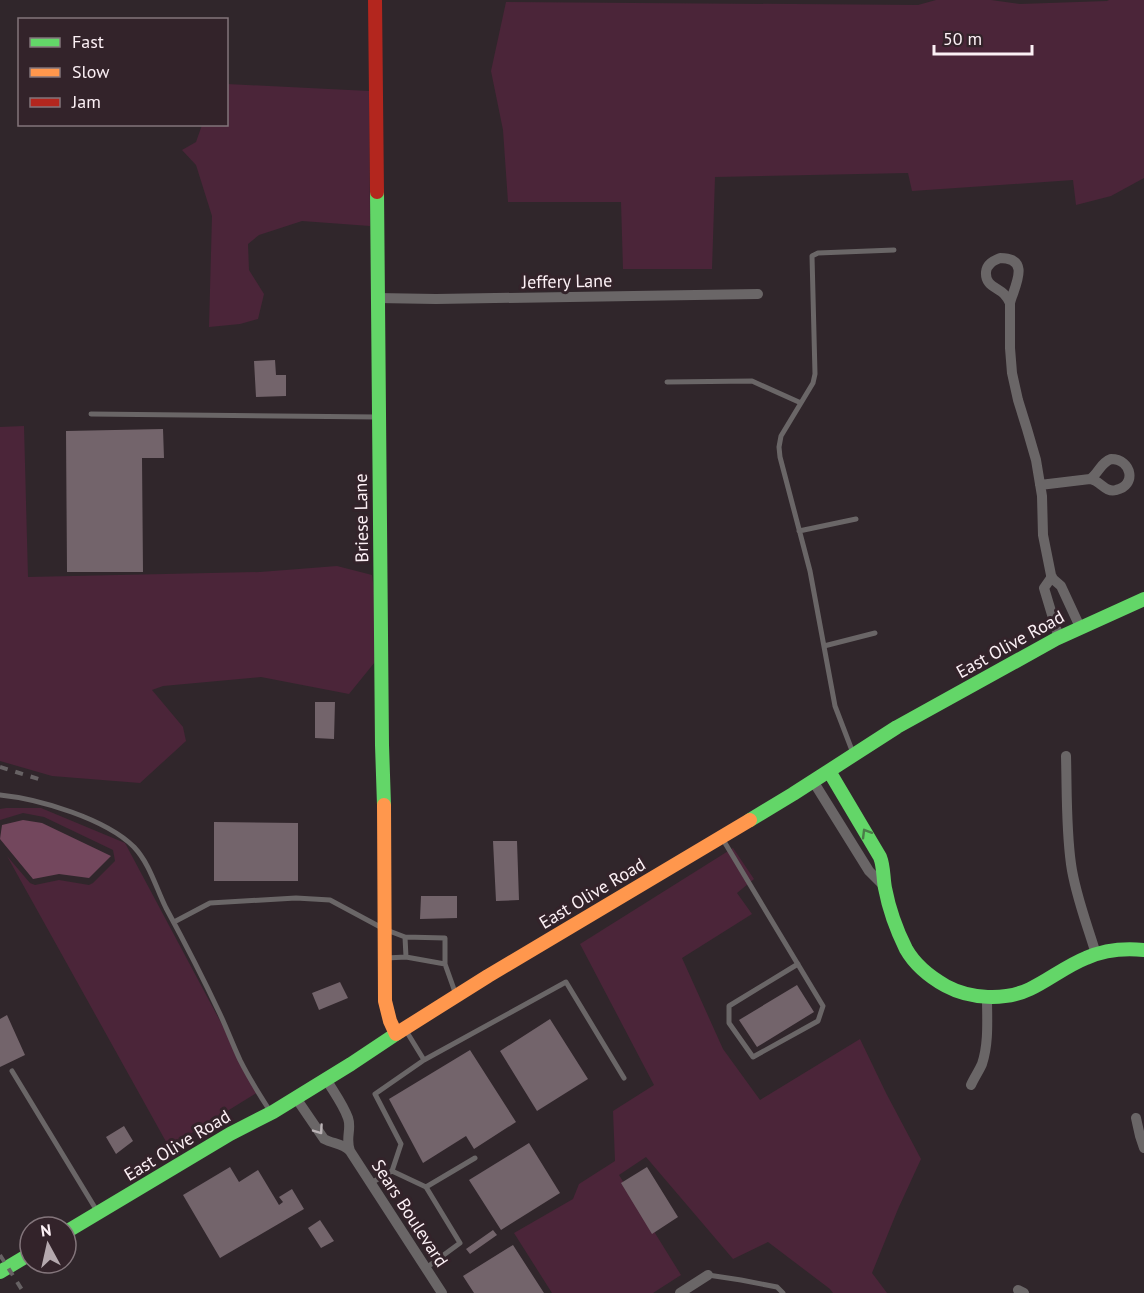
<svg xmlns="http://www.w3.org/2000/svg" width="1144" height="1293" font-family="'PT Sans',sans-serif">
<rect width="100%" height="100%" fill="#30262b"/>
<path fill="#4b2539" d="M936,0H991L1020,4L1107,1L1109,0H1144V178L1111,196L1076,205L1073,180L912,191L908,173L715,177L712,269H623L621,202H508L503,130L491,71L506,2L918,5Z
M227,84L369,91L370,226L302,221L259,235L248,244L249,270L264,294L258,319L240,324L209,327L212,216L196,165L182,150L196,142L202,125L226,124Z
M24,426L28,577L260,572L337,566L372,575L374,591L375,662L349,694L261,677L163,686L152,690L183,727L186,741L140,783L52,776L0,761V427Z
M6,808H41L125,843L258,1092L169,1147L7,856L30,883L35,885L59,880L89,885L93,883L115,861L113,850L44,817L23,813L0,820V809Z
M733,848L754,879L737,893L752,914L682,958L723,1049L760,1100L860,1039L886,1093L921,1159L898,1209L872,1273L887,1293H833L830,1289L768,1242L733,1259L646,1157L619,1175L681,1275L653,1293H552L514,1233L573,1199L579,1184L615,1161L613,1111L654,1085L580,944Z"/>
<path fill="#73475d" d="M23,820L42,823L111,856L89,878L59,874L33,879L0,839L2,825Z"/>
<path fill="#73646b" d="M275,360L276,375H286V396L256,397L254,361Z
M163,429L164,458H142L143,572H67L66,431Z
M315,702H335L334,739L315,738Z
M214,822L298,823V881H214Z
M493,841H517L519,900L496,901Z
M421,896H457V918L420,919Z
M340,982L348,998L319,1010L312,993Z
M797,985L814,1012L757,1047L739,1020Z
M7,1015L25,1055L0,1067V1019Z
M550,1019L588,1079L537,1111L500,1051Z
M470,1050L516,1122L474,1149L466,1136L423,1163L389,1099Z
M124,1126L133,1141L116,1154L106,1137Z
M529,1143L560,1193L501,1230L469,1180Z
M230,1167L239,1182L258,1170L279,1205L283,1202L279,1197L292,1189L304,1209L220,1258L183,1195Z
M647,1167L678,1217L652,1234L621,1183Z
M320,1220L334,1241L321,1248L308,1228Z
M493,1230L497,1235L470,1254L466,1249Z
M513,1245L544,1293H474L463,1276Z"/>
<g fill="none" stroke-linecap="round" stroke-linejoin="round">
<path stroke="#6a6667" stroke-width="5" d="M667,382L752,381L801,403
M91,414L377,417
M799,531L856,519
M824,646L875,633
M853,753L835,706L810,571L780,457L779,447L781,436L813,383L815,374L812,256L818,253L894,250
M0,795C40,799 106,819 134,847C150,864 156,888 166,908C185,943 203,978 220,1014C227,1029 233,1045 240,1060C249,1078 259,1094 270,1111
M722,838L823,1006L818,1021L753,1057L729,1023V1006L798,964
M174,922L210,903L296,898L330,900L384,929L405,937L445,938V964
M405,937L406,957
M386,958L406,957L445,964L455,992
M405,1029L424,1060L566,982L624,1078
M12,1071L97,1211
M392,1171L426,1187L460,1243L426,1268
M371,1183L392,1171L401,1144L375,1094L424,1060
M426,1187L475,1158
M708,1275L741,1280L777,1287L783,1293"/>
<path stroke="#6a6667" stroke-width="10" d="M1000,258C1032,258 1014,287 1010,303C1008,299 1007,297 1004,294C997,287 985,286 986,272C987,264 993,261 1000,258Z
M377,298L436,299L758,294
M1010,303V348L1012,373L1018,400L1027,429L1036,460L1042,496L1043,535L1051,575L1053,579L1061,586L1080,627
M1111,459C1132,459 1137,486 1116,490C1105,493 1100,480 1090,479C1099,473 1100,463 1111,459Z
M1040,485L1090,479
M1051,575V578L1044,588L1059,638
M1066,756C1067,792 1066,828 1071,864C1075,894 1087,924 1096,954
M813,781L869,871L885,887
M326,1079C333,1091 343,1104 348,1118C352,1129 345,1138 350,1151L442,1293
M971,1085C974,1078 979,1071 982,1064C989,1043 987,1019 987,997
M296,1098L324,1139C333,1144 343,1143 350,1151
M1136,1118L1140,1136L1144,1148
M1018,1290L1024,1293
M680,1293L708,1275"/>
<path stroke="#63d668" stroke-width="14" d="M377,192L382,745L384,805
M829,771L880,857C884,867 883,878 885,888C889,909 897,931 906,949C915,965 930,977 946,986C970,999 1005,1001 1030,989C1049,980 1066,966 1086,958C1104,950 1124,948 1144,950
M750,820L793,794L897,727L1056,639L1144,599
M66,1232L230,1134L273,1112L351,1064L399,1032
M0,1272L30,1254"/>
<path stroke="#ff974d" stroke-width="14" d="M384,805L385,1001L390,1021L396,1034
M399,1032L488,976L750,820"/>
<path stroke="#b3261e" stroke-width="14" d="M375,0L377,192"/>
<path stroke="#676264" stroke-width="4" stroke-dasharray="8 8" stroke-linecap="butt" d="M0,767L45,781
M0,1255L24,1293"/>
</g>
<defs><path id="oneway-chevron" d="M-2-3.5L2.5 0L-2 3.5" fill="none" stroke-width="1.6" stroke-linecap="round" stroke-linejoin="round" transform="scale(1.5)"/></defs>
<use stroke="#4b7c49" href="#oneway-chevron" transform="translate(866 833) rotate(-121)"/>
<use stroke="#bab2b5" href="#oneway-chevron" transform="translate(319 1130) rotate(55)"/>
<g text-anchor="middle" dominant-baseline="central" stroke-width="6" stroke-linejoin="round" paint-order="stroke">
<g font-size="18" fill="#fcf0f5" stroke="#33232a">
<text transform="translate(567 281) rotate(-1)">Jeffery Lane</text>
<text transform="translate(361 518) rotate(-91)">Briese Lane</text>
<text transform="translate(1010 644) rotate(-29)">East Olive Road</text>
<text transform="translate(592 893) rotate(-31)">East Olive Road</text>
<text transform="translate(177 1145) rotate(-31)">East Olive Road</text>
<text transform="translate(410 1213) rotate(57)">Sears Boulevard</text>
</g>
</g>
<rect x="18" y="18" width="210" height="108" fill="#33232a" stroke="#83757b" stroke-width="1.5"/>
<rect x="30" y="38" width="30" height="9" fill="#63d668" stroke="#83757b" stroke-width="1.5"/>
<text x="72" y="48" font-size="18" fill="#fcf0f5">Fast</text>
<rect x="30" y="68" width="30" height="9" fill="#ff974d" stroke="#83757b" stroke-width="1.5"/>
<text x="72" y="78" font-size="18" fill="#fcf0f5">Slow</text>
<rect x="30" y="98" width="30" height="9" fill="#b3261e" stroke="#83757b" stroke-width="1.5"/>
<text x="72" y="108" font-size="18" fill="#fcf0f5">Jam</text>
<g transform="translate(48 1245) rotate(352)"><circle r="28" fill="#33232a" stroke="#83757b" stroke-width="1.5"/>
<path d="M0-4.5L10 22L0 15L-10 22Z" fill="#b5a9ae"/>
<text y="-9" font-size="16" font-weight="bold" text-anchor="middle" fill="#fcf0f5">N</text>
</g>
<path d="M934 45v9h98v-9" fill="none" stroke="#fcf0f5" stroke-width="3"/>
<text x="943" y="45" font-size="18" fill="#fcf0f5" stroke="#33232a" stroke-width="4.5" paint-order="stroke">50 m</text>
</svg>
